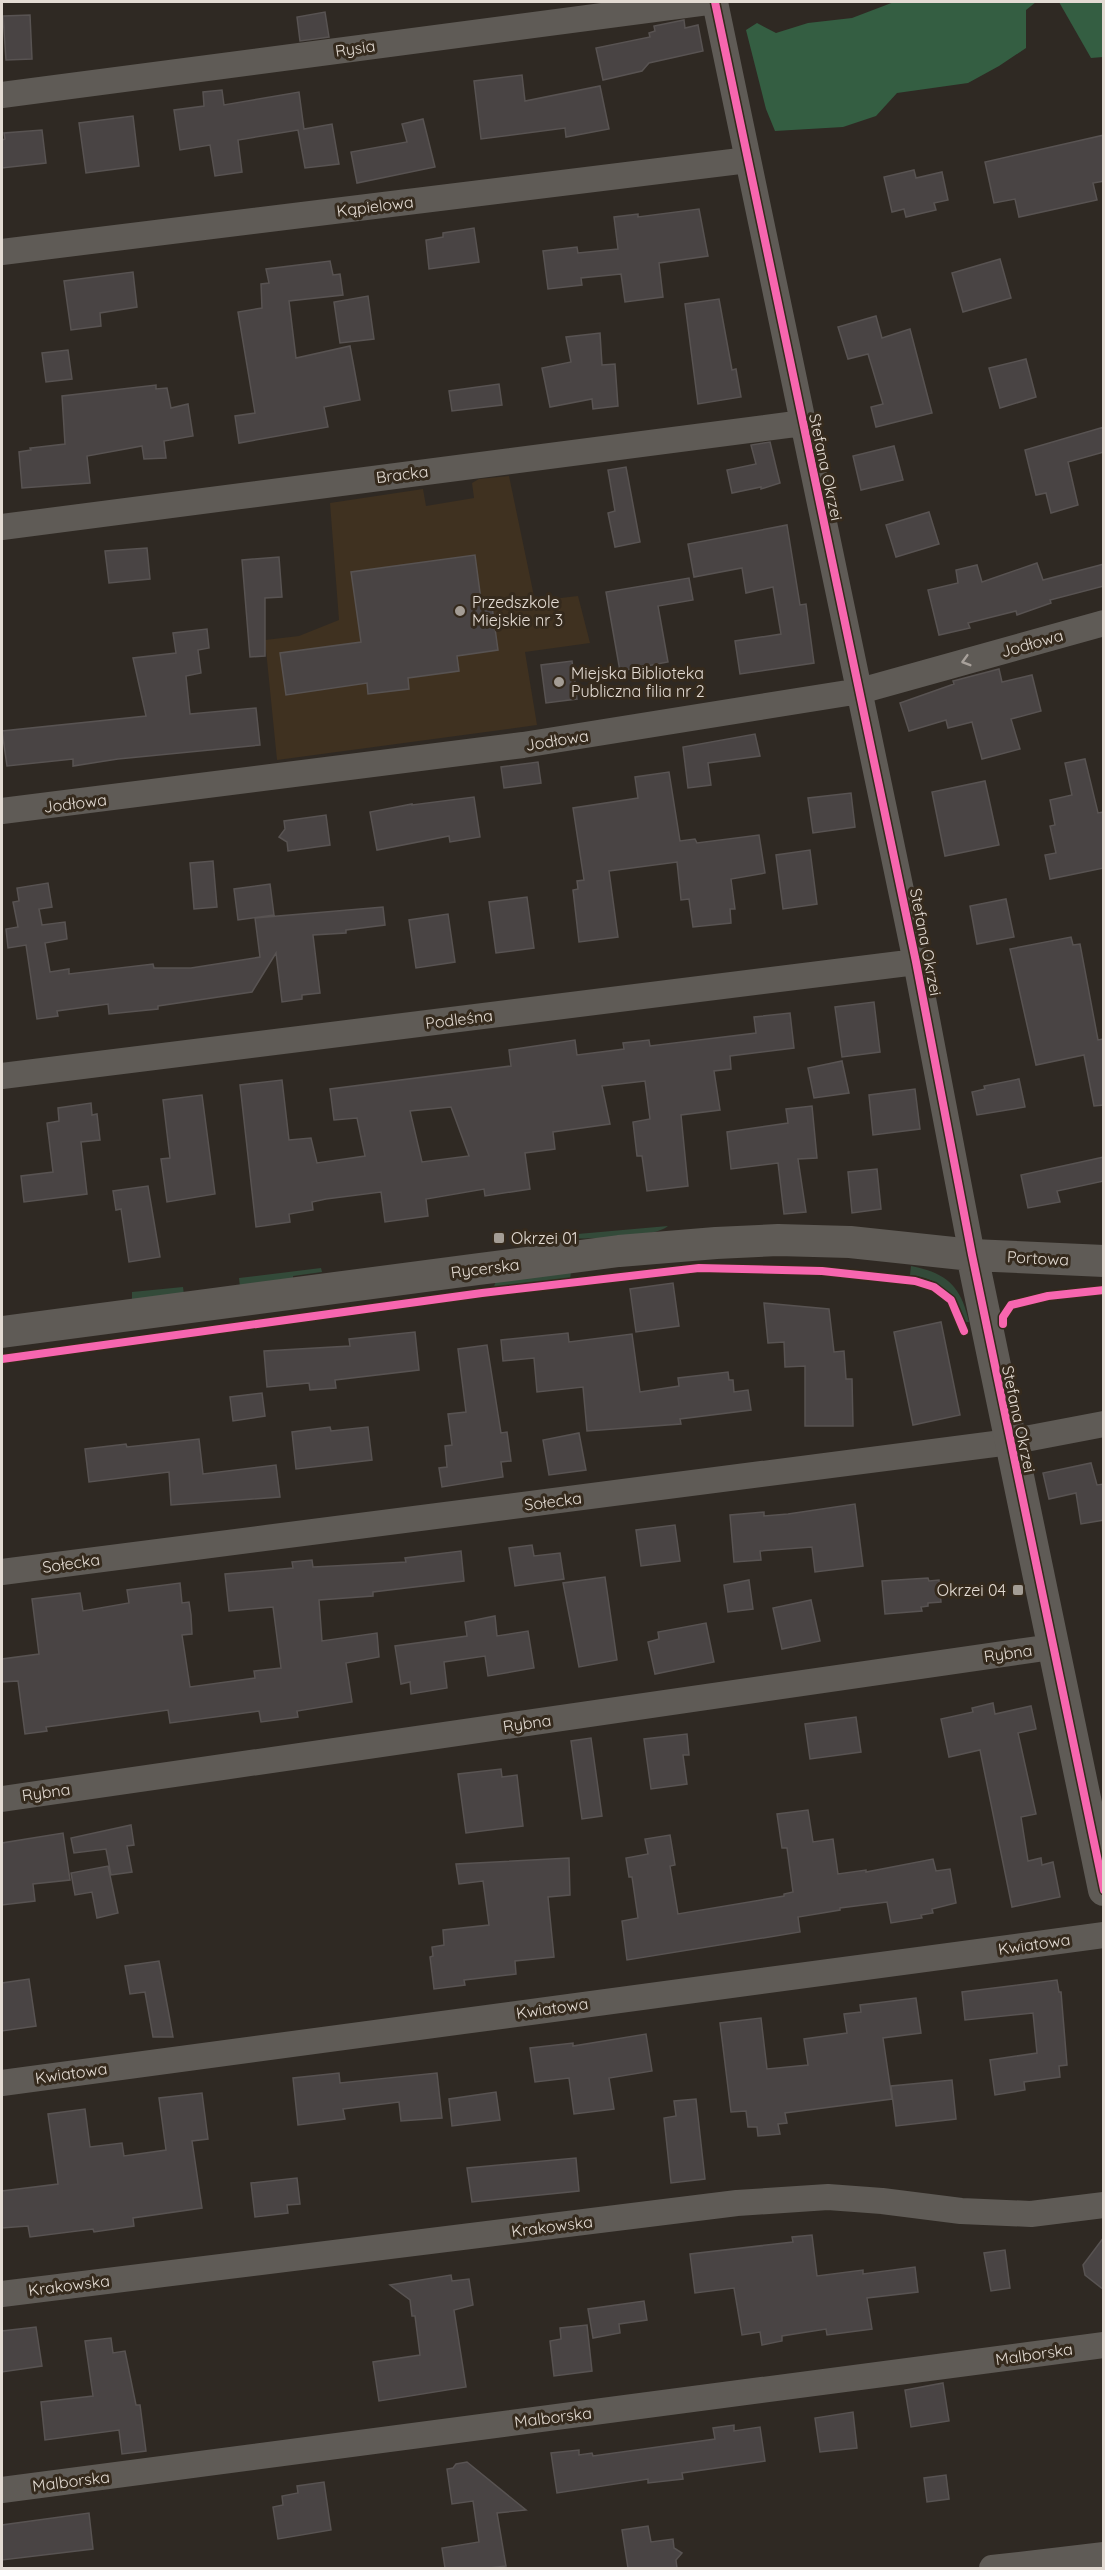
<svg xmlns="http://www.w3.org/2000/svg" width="1105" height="2570" font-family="Quicksand,sans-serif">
<rect width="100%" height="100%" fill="#2f2923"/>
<path fill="#3f3120" d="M509,476L535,601L578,596L590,643L525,652L537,725L277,760L265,640L299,636L339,620L330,503L423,489L426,506L474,498L472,483L479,479Z"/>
<path fill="#334a39" d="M668,1226C651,1240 580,1238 555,1239V1236Z
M911,1266C947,1273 961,1286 969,1322H962C952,1293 942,1279 910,1275Z
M321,1268L322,1272L293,1276V1280L240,1287L239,1278Z
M571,1272L570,1279L493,1289L496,1281Z
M183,1287L184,1295L132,1302V1292Z"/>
<path fill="#345e42" d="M894,2H1036L1026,10V48L999,66L968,83L897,93L876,116L843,127L775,131L766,109L746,30L757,23L776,33L808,23L852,18Z
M1059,2H1103V57L1091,58Z"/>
<path fill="#494444" stroke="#585352" stroke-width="1.5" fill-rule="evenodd" d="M325,12L329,37L300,41L297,17Z
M30,15L32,59L6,60L3,16Z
M684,20L685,28L698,25L703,51L649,63L642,71L603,80L596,48L650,37L649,33L655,31L654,26Z
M522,75L525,101L600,86L609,129L566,137L565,128L481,139L474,81Z
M222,90L224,105L299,92L304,129L332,124L339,164L305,168L298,130L238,140L242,172L215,176L210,145L180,150L174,110L204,106L203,92Z
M133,116L139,166L86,173L79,123Z
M423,119L435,167L357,183L351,152L407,142L402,124Z
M42,130L46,163L2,168V140L5,139L4,133Z
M1104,135V181L1093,183L1097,200L1019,217L1015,199L994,203L985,162Z
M914,170L916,178L942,172L948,200L934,203L936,210L906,217L904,209L892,212L884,177Z
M699,209L708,256L659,263L663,297L625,302L621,274L581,278L582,285L548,289L543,251L577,247L578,253L618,249L614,217L638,214V217Z
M474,228L479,262L429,269L426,240L443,237V233Z
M1000,259L1011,298L963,312L952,273Z
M330,261L333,275L340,274L343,295L289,301L296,358L350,346L360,400L324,407L328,427L239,443L235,416L255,413L238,312L262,308L261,284L269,283L266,269Z
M133,272L137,307L100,313L101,326L71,330L64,281Z
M368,296L374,339L340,343L334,302Z
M719,299L732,370L736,369L741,397L698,404L685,304Z
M876,316L882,338L910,329L932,413L876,427L871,407L883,404L868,354L848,359L838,327Z
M600,333L602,365L615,364L618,406L593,409L592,399L550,407L542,368L571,362L566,337Z
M68,350L72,379L46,382L42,353Z
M1026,359L1036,397L1000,408L989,368Z
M499,384L502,405L452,411L449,391Z
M156,385V389L167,388L171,408L188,404L193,436L164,441L166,458L144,459L142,446L87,456L90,483L22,488L19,452L31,450L30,448L65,444L62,396Z
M1104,427V452L1068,462L1078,505L1051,513L1046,493L1036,495L1025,450Z
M770,442L780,483L761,489V487L732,493L727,470L756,464L751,445Z
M894,446L903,480L861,490L853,456Z
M626,467L640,542L615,547L608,513L615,511L608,470Z
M929,512L939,544L896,557L886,525Z
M787,525L800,605L806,604L814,663L740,674L735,641L781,634L773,587L746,593L742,568L694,577L688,544Z
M147,548L150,579L109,583L105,551Z
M475,555L481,600L491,599L498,650L457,656L459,671L408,678L409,689L368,694L367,683L286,695L280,653L361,642L351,572Z
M279,557L282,597L265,598V656L250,657L242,560Z
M1037,563L1043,580L1104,564V586L1050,600L1051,603L1017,615L1016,611L968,623L970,628L939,635L928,590L958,583L956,570L977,565L982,582Z
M689,578L693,600L658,606L668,662L620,671L606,592Z
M207,629L209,648L198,650L201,673L186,676L190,714L256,708L260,745L118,759L73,766V759L7,766L2,731L146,716L133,658L176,653L173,633Z
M572,661L577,699L546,703L541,665Z
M999,669L1002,682L1032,675L1041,711L1011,719L1020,749L982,759L972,722L948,728L946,720L909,731L900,703L954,684L953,681Z
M755,734L760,756L708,763L711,785L688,788L683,747Z
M1085,759L1098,813L1104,812V868L1050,879L1045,855L1056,853L1050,826L1055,825L1050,800L1072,795L1065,763Z
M538,762L541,783L504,788L501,767Z
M669,772L680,841L695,839L697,843L759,835L765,873L731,879L735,909H730L731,923L693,927L689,899L681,900L677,862L609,871L618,937L579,942L573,890L578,889L577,881L584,880L573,808L638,798L635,777Z
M985,781L999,845L945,856L932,792Z
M851,793L855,827L813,833L808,798Z
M474,797L480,837L450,842L449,836L377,850L370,812L412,804V805Z
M326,815L330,845L288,851L287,842L279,837L285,829L284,821Z
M810,850L817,904L783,909L776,855Z
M213,861L217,907L194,909L190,863Z
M48,883L52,907L39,909L42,925L65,922L67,939L45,943L50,972L69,969V974L153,964L154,968H191L260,957L255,918L383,907L385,925L346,930V933L313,935L320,993L302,995V999L282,1002L276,953L252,992L158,1006V1009L109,1014L108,1004L57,1011L58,1016L37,1019L26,945L8,948L6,929L18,927L13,902L19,901L17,888Z
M270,884L274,915L238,920L234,889Z
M527,897L534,948L496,953L489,902Z
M1006,899L1014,937L977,944L970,906Z
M448,914L455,962L416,968L409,920Z
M1071,937L1073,945L1080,944L1098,1040L1104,1039V1105L1094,1106L1084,1055L1036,1065L1010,949Z
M874,1002L880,1052L842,1057L835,1007Z
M790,1013L794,1048L730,1056L731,1069L714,1071L720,1110L681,1115L688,1186L647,1191L642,1156H637L633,1122L650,1119L645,1081L602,1086L610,1124L553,1132L555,1149L525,1153L530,1189L485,1196L484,1189L426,1199L428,1216L385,1222L381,1192L326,1199L312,1202L313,1210L289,1214L290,1222L256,1227L240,1085L282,1080L289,1140L311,1138L317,1163L365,1156L357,1118L334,1120L330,1089L511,1066L509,1050L575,1040L577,1055L624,1049L623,1043L649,1040L650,1046L756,1033L754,1017ZM451,1107L469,1156L422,1162L410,1111Z
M842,1061L849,1093L814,1098L808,1068Z
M1019,1079L1025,1107L977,1115L972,1092L985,1089L984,1086Z
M915,1089L920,1129L873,1135L869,1095Z
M202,1095L215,1194L167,1202L161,1159L170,1158L163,1100Z
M91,1103L92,1115L97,1114L100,1140L81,1142L87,1194L24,1202L21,1176L53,1172L47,1123L59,1121L58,1108Z
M812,1106L817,1158L798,1159L806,1212L784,1214L778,1163L731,1169L727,1132L788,1123L786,1109Z
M1104,1157V1181L1057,1191L1060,1202L1028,1208L1021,1175Z
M877,1169L881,1209L852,1213L848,1172Z
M148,1186L160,1257L129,1262L121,1209L116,1210L113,1191Z
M673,1283L679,1326L636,1332L630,1289Z
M764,1303L829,1309L834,1352L844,1351L846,1379H852L853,1426H805V1366L785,1367L784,1342L768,1343Z
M941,1322L960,1415L913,1425L894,1332Z
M415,1332L419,1370L335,1380L336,1388L310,1390L309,1383L267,1387L264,1351L350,1346L349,1339Z
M568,1333L569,1342L632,1334L640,1392L679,1386L678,1378L728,1372L729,1380H733L734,1392L748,1390L751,1410L680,1419L681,1424L587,1431L583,1387L537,1392L534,1358L503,1361L501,1340Z
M487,1345L501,1433L507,1432L511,1461L501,1462L503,1477L442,1487L439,1468L447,1467L445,1446L452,1445L448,1414L466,1412L458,1349Z
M262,1393L265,1416L233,1421L230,1397Z
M330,1427L331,1431L368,1427L372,1460L296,1469L292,1432Z
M579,1433L586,1470L549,1475L543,1440Z
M199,1439L203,1474L276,1465L280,1497L171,1505L169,1472L89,1482L85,1449L126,1444L127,1447Z
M1091,1463L1097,1485L1104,1484V1520L1081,1524L1076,1493L1049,1499L1043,1473Z
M855,1504L863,1566L815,1572L812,1547L760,1551L761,1560L734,1562L730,1515L764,1512V1516L788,1514Z
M675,1525L680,1561L641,1566L636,1530Z
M532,1545L534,1556L560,1553L564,1579L515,1586L509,1548Z
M461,1551L464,1581L373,1592V1596L319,1600L322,1641L377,1633L379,1657L346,1663L352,1702L297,1711L298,1717L261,1722L259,1711L170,1723L168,1710L61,1725L46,1727L47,1731L25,1734L18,1681L2,1682V1659L39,1654L32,1599L80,1593L83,1611L129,1603L127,1590L180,1583L182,1603L189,1602L191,1615L192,1634L182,1635L190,1687L255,1678L254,1671L281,1668L273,1607L229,1611L225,1574L293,1568L292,1562L312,1560L313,1567L371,1564L406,1562L405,1558Z
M605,1577L617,1660L579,1667L563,1583Z
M928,1578L929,1581L939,1580L941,1602L928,1603V1606L921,1607L922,1611L885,1614L882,1581Z
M749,1580L753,1609L728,1612L724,1585Z
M811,1600L820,1641L782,1649L773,1608Z
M495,1616L497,1636L528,1631L534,1668L488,1676L485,1656L444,1662L447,1688L411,1694L410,1682L401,1684L395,1646L467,1636L465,1622Z
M706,1623L714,1662L655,1674L648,1642L659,1639L658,1632Z
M993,1703L995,1714L1031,1706L1036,1729L1018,1733L1036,1814L1021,1817L1028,1861L1041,1858L1042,1865L1053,1862L1060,1897L1012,1907L980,1750L949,1757L941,1719L973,1712L972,1708Z
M856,1717L861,1752L810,1759L805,1724Z
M687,1734L689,1755H683L687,1784L651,1789L644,1739Z
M591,1738L602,1816L582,1819L571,1741Z
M501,1769L502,1777L517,1775L523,1826L466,1833L458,1774Z
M808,1810L813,1842L833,1839L838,1874L866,1870V1872L933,1859L936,1871L950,1869L956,1903L932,1909L933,1913L921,1915L922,1918L891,1923L887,1902L840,1908V1910L798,1917L800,1932L627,1960L622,1921L638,1918L632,1877H629L626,1858L648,1854L645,1839L670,1835L675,1865L670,1866L678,1914L784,1896V1894L793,1892L787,1848H782L777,1814Z
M131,1825L134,1845L127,1846L132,1872L111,1875L106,1849L74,1853L71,1838Z
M63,1833L70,1880L33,1884L35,1901L2,1905V1843Z
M569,1858L570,1895L548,1897L554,1957L515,1961L516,1974L464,1980L465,1985L434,1989L430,1957L433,1956L432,1947L444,1945L443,1930L489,1925L483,1881L459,1884L456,1864Z
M108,1866L118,1913L97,1918L92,1892L75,1895L71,1873Z
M159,1961L169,2015L173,2037H153L145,1992L130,1994L125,1966Z
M29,1979L36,2026L2,2031V1983Z
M1057,1980L1059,1992H1061L1067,2065L1059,2066L1060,2077L1024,2082L1025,2090L995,2095L990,2060L1037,2053L1033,2013L965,2020L962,1992Z
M916,1998L921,2033L883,2038L892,2099L785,2113L787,2123L778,2124L780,2134L758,2136L757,2127H748L746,2111L731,2112L720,2023L761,2018L767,2069L808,2065L804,2039L847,2033L844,2014L861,2012L860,2005Z
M646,2034L652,2071L609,2078L614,2109L574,2114L569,2078L535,2082L530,2048L573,2043V2046Z
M339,2073L340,2083L437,2073L442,2118L401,2121L399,2102L343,2109L345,2119L298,2125L293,2078Z
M952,2080L956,2119L896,2126L891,2086Z
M496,2092L500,2120L452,2126L449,2099Z
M202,2093L208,2139L192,2141L202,2208L133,2218L134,2226L94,2232L93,2229L30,2237L28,2226L2,2228V2191L58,2184L48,2114L85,2109L90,2147L122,2143L124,2156L166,2150L159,2098Z
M696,2099L705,2179L671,2183L664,2118L676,2116L674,2101Z
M576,2158L579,2191L472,2202L467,2168Z
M297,2178L300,2204L287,2205L288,2213L255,2217L251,2183Z
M812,2235L817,2276L863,2270V2274L915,2267L918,2292L867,2298L872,2329L827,2335L826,2329L782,2336V2341L762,2345L760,2332L742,2335L734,2288L695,2293L690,2254L793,2242L792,2237Z
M1104,2237V2290L1085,2275L1083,2265Z
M1005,2250L1010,2288L991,2291L984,2253Z
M451,2275L452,2281L469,2279L473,2305L454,2310L466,2387L379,2401L373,2362L420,2355L415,2316H412L410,2300L390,2285Z
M644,2301L647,2320L619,2324L620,2333L593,2338L588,2309Z
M587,2325L592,2371L554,2376L550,2341L561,2339L560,2328Z
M36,2327L42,2366L2,2372V2331Z
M111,2338L113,2353L125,2351L136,2405H140L146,2451L122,2454L119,2430L45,2440L41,2402L93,2396L85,2341Z
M943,2383L949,2421L911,2427L905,2390Z
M853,2412L857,2448L820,2452L815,2418Z
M734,2425V2431L760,2427L765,2461L682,2473L683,2479L648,2483V2479L557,2493L551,2453L579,2450V2455L592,2453L593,2456L715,2439L713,2428Z
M467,2462L526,2510L497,2513L506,2566L489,2568H445L442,2548L479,2542L473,2501L452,2504L447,2469L453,2468L456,2464Z
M946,2475L949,2499L927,2502L924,2478Z
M324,2482L331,2530L278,2539L273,2507L283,2505L282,2496L298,2493L297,2486Z
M89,2513L93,2549L2,2560V2525Z
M648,2526L651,2542L673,2539L674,2548L682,2553L676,2560L677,2568H628L622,2530Z"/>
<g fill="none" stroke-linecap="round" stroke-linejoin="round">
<path stroke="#5f5b56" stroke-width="26" d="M715,2L916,962L972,1255
M2,95L708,2
M2,252L748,160
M2,527L803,423
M2,811L523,745L860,691L1104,623
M2,1076L916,962
M2,1572L1010,1442L1104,1424
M2,1799L1052,1647
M2,2083L1104,1935
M2,2294L737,2203L828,2197L882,2201L961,2211L1031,2214L1104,2205
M2,2490L1104,2345
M992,2568L1104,2555"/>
<path stroke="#5f5b56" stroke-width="32" d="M972,1255L1104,1890
M2,1332L479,1269L619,1251L716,1243L778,1240L850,1242L972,1255L1104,1261"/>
<defs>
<path id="cycleway" d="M715,2L916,962L972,1255L1104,1890
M1003,1324V1317L1011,1305L1048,1296L1104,1290
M2,1359L482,1293L699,1268L822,1271L915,1281L934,1287L951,1300L964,1331"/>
</defs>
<use href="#cycleway" stroke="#352a1d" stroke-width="11"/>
<use href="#cycleway" stroke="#f766af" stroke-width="8"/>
</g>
<defs><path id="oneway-chevron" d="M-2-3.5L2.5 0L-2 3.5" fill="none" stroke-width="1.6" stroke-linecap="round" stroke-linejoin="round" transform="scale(1.5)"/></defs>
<use stroke="#a8a19b" href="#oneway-chevron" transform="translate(966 661) rotate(164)"/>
<g fill="#a49d95" stroke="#352a1d" stroke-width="2">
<circle cx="460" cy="611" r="6"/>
<circle cx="559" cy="682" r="6"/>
<rect x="493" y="1232" width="12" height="12" rx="3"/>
<rect x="1012" y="1584" width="12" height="12" rx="3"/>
</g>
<g text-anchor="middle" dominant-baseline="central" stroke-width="6" stroke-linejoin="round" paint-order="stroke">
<g font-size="16" fill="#e3dbd3" stroke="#352a1d">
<text transform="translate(355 48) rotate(-8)">Rysia</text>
<text transform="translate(375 206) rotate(-7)">Kąpielowa</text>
<text transform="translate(826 467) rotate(78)">Stefana Okrzei</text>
<text transform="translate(402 474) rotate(-7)">Bracka</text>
<text transform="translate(1032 643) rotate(-16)">Jodłowa</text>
<text transform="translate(557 740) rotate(-9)">Jodłowa</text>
<text transform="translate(75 803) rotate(-7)">Jodłowa</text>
<text transform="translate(926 942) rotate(79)">Stefana Okrzei</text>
<text transform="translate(459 1019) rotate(-7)">Podleśna</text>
<text transform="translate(1038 1258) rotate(3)">Portowa</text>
<text transform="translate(485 1268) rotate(-7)">Rycerska</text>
<text transform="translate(1019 1419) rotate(78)">Stefana Okrzei</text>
<text transform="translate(553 1501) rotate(-7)">Sołecka</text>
<text transform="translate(71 1563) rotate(-8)">Sołecka</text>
<text transform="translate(1008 1653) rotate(-8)">Rybna</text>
<text transform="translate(527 1723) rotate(-8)">Rybna</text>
<text transform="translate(46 1792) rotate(-8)">Rybna</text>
<text transform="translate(1034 1944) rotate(-8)">Kwiatowa</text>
<text transform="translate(552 2008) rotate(-8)">Kwiatowa</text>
<text transform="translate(71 2073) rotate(-8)">Kwiatowa</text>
<text transform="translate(552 2226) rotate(-7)">Krakowska</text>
<text transform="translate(69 2285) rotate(-7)">Krakowska</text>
<text transform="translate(1034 2354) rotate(-8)">Malborska</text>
<text transform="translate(553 2417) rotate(-7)">Malborska</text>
<text transform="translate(71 2481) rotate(-7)">Malborska</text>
</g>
<g font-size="16" fill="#e3dbd3" stroke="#352a1d" text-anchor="start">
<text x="472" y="602">Przedszkole<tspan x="472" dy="18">Miejskie nr 3</tspan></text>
<text x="571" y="673">Miejska Biblioteka<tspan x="571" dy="18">Publiczna filia nr 2</tspan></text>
<text x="511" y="1238">Okrzei 01</text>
<text x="1006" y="1590" text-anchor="end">Okrzei 04</text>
</g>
</g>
<rect width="1105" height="2570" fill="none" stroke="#e3dbd3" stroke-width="6"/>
</svg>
